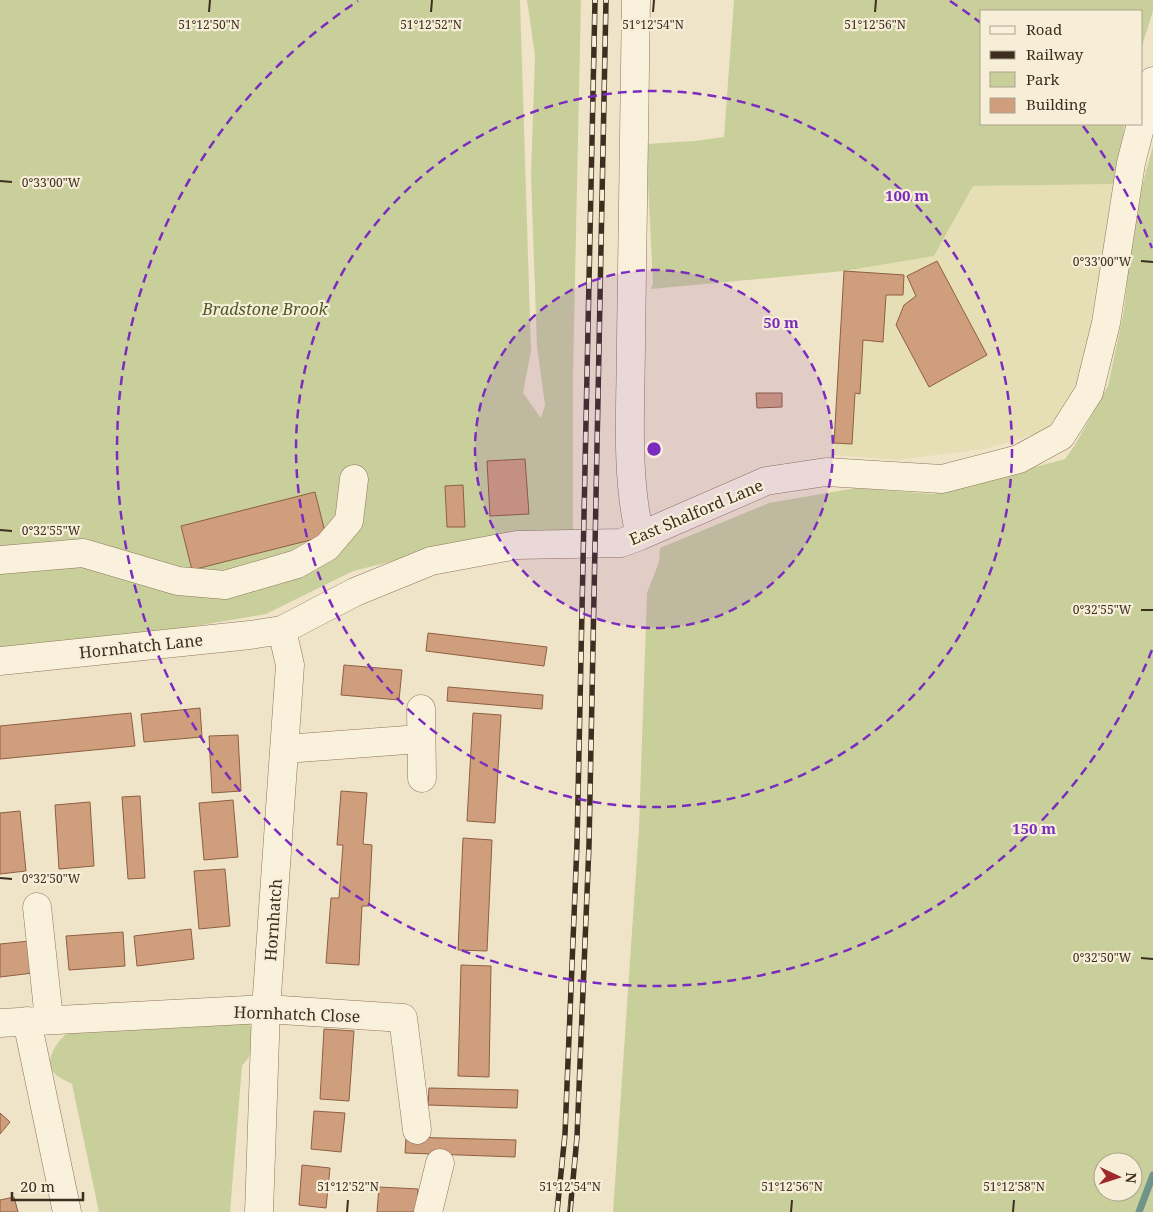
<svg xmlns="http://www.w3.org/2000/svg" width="1153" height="1212" font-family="'Noto Serif',serif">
<rect width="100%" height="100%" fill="#f0e4c8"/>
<path fill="#e6deb5" d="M1115,184L1091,349L1069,408L1046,431L984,449L897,460L834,455L844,271L934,256L973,186Z"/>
<path fill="#c9cf9b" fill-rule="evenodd" d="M0,0H520L531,351L523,393L541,418L545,405L537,347L531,175L535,56L527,0H581L573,374V531L483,539L353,571L266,614L113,640L0,652Z
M734,0H1153V11L1142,46V11H982V124H1125L1115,184L973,186L934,256L844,271L651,289L653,283L646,144L695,141L724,137Z
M1153,145V1212H613L639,828L647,593L659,562L660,548L769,503L856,488L933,494L1065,459L1075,445L1108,386L1124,310L1134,216ZM1103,1162H1133V1192H1103Z
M238,1017C264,1031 258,1046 242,1066L230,1212H99L72,1084C67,1081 59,1078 55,1074C42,1061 59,1038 70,1031Z"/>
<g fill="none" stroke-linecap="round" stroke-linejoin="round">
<path stroke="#6f938a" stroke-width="7" d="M1139,1212L1153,1175"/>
</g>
<path fill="#cf9f7d" stroke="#8d5f41" d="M937,261L987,355L929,387L896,325L904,305L916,296L907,276Z
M844,271L904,275L903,295H886L883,342L863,340L860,394L855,393L852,444L834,443Z
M756,393H782V407L757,408Z
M525,459L529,514L490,516L487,461Z
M463,485L465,527H447L445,486Z
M315,492L326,536L192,570L181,526Z
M428,633L547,647L544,666L426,651Z
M344,665L402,670L399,700L341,695Z
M448,687L543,695L542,709L447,701Z
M200,708L202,737L144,742L141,714Z
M131,713L135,746L0,759V726Z
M473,713L501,715L495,823L467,821Z
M238,735L241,791L212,793L209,736Z
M341,791L367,793L363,844L372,845L369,906H362L359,965L326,963L331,898H339L343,845H337Z
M140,796L145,878L128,879L122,797Z
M233,800L238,857L204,860L199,803Z
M90,802L94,866L59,869L55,805Z
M20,811L26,871L0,874V813Z
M463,838L492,840L487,951L458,950Z
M225,869L230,926L199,929L194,871Z
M191,929L194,959L137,966L134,936Z
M123,932L125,966L69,970L66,936Z
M30,941L33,973L0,977V944Z
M461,965L491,966L489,1077L458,1076Z
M324,1029L354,1031L349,1101L320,1099Z
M429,1088L518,1090L517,1108L428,1105Z
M314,1111L345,1113L341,1152L311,1149Z
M0,1113L10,1122L0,1134Z
M406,1137L516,1140L515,1157L405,1153Z
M302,1165L330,1168L326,1208L299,1205Z
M379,1187L418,1189L417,1212H377Z
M14,1197L18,1212H0V1200Z"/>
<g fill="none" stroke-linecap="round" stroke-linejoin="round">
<defs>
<path id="minor" d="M636,0C634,114 632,227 631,340C631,405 625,473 640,536
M1142,120L1153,81
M0,560L83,553L178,581L225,585L297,564L327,547L349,521L354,479
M0,661L250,635L282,630L355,592L431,561L517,545L621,543L640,536L766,481L826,472L942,479L1019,459L1061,436L1089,392L1106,323L1131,163L1141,124
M421,709L422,778
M285,749L420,739
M37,907L49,1019
M27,1021L67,1212
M0,1023L266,1009L403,1018L417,1130
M259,1212L266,1009L290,665L282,630
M428,1212L440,1163"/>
</defs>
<use href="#minor" stroke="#8d765c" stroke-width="29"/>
<use href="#minor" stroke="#faf1dc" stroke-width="28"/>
<defs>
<path id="rail" d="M557,1212L565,1134L577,844L595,0
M570,1212L577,1137L589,845L606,0"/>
</defs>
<use href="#rail" stroke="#3d2e20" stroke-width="5.5"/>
<use href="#rail" stroke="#f7eed8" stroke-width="4" stroke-dasharray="11" stroke-linecap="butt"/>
</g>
<path fill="none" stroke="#3d2e20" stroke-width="2" d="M209,12L210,0M431,12L432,0M653,12L654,0M875,12L876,0M0,181L12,182M1141,261L1153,262M0,530L12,531M1141,610H1153M0,878L12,879M1141,958L1153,959M347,1212L348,1200M569,1212L570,1200M791,1212L792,1200M1013,1212L1014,1200"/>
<circle cx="654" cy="449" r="179" fill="#7b2cbf" fill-opacity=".12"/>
<g fill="none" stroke="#7b2cbf" stroke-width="2.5" stroke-dasharray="9 6">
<circle cx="654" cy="449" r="179"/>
<circle cx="654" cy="449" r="358"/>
<path d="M1152 650A537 537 0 1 1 358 1M950 1A537 537 0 0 1 981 23M1083 126A537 537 0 0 1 1152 248"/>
</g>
<g text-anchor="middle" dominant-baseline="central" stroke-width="4.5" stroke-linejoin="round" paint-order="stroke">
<g font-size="16" font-style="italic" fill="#4d5a26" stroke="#f7eed8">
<text x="265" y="309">Bradstone Brook</text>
</g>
<g font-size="16" fill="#3d2e20" stroke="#f7eed8">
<text transform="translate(696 512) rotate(-23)">East Shalford Lane</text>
<text transform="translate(141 646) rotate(-6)">Hornhatch Lane</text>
<text transform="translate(273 920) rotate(-86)">Hornhatch</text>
<text transform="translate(297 1014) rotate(2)">Hornhatch Close</text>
</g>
</g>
<g font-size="12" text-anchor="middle" fill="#3d2e20" stroke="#f7eed8" stroke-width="4.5" stroke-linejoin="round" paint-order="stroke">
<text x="209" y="29">51°12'50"N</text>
<text x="431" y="29">51°12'52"N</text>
<text x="653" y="29">51°12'54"N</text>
<text x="875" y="29">51°12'56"N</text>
<text x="51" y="187">0°33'00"W</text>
<text x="1102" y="266">0°33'00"W</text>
<text x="51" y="535">0°32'55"W</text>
<text x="1102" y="614">0°32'55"W</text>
<text x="51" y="883">0°32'50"W</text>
<text x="1102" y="962">0°32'50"W</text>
<text x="348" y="1191">51°12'52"N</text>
<text x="570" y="1191">51°12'54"N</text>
<text x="792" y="1191">51°12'56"N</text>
<text x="1014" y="1191">51°12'58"N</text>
</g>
<circle cx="654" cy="449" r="8" fill="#7b2cbf" stroke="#f7eed8" stroke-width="2.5"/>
<g font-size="15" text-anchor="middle" font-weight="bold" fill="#7b2cbf" stroke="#f7eed8" stroke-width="4.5" stroke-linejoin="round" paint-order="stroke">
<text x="907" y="201">100 m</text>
<text x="781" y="328">50 m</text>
<text x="1034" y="834">150 m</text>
</g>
<rect x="980" y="10" width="162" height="115" fill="#f7eed8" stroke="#ada18e"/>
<rect x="990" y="26" width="25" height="8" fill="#faf1dc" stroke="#ada18e"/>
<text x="1026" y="35" font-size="15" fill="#3d2e20">Road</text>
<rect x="990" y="51" width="25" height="8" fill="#3d2e20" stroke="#ada18e"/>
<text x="1026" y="60" font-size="15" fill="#3d2e20">Railway</text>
<rect x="990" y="72" width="25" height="15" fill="#c9cf9b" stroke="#ada18e"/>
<text x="1026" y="85" font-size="15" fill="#3d2e20">Park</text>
<rect x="990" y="98" width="25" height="15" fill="#cf9f7d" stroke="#ada18e"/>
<text x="1026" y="110" font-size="15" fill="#3d2e20">Building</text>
<g transform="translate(1118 1177) rotate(94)"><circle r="24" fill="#f7eed8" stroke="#ada18e"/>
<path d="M0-4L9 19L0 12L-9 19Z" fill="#9e2a2b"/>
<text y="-8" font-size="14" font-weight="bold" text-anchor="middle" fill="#3d2e20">N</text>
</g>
<path d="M12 1192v8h71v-8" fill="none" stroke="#3d2e20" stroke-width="2.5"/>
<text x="20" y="1192" font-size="15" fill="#3d2e20" stroke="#f7eed8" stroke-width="4" paint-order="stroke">20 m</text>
</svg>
